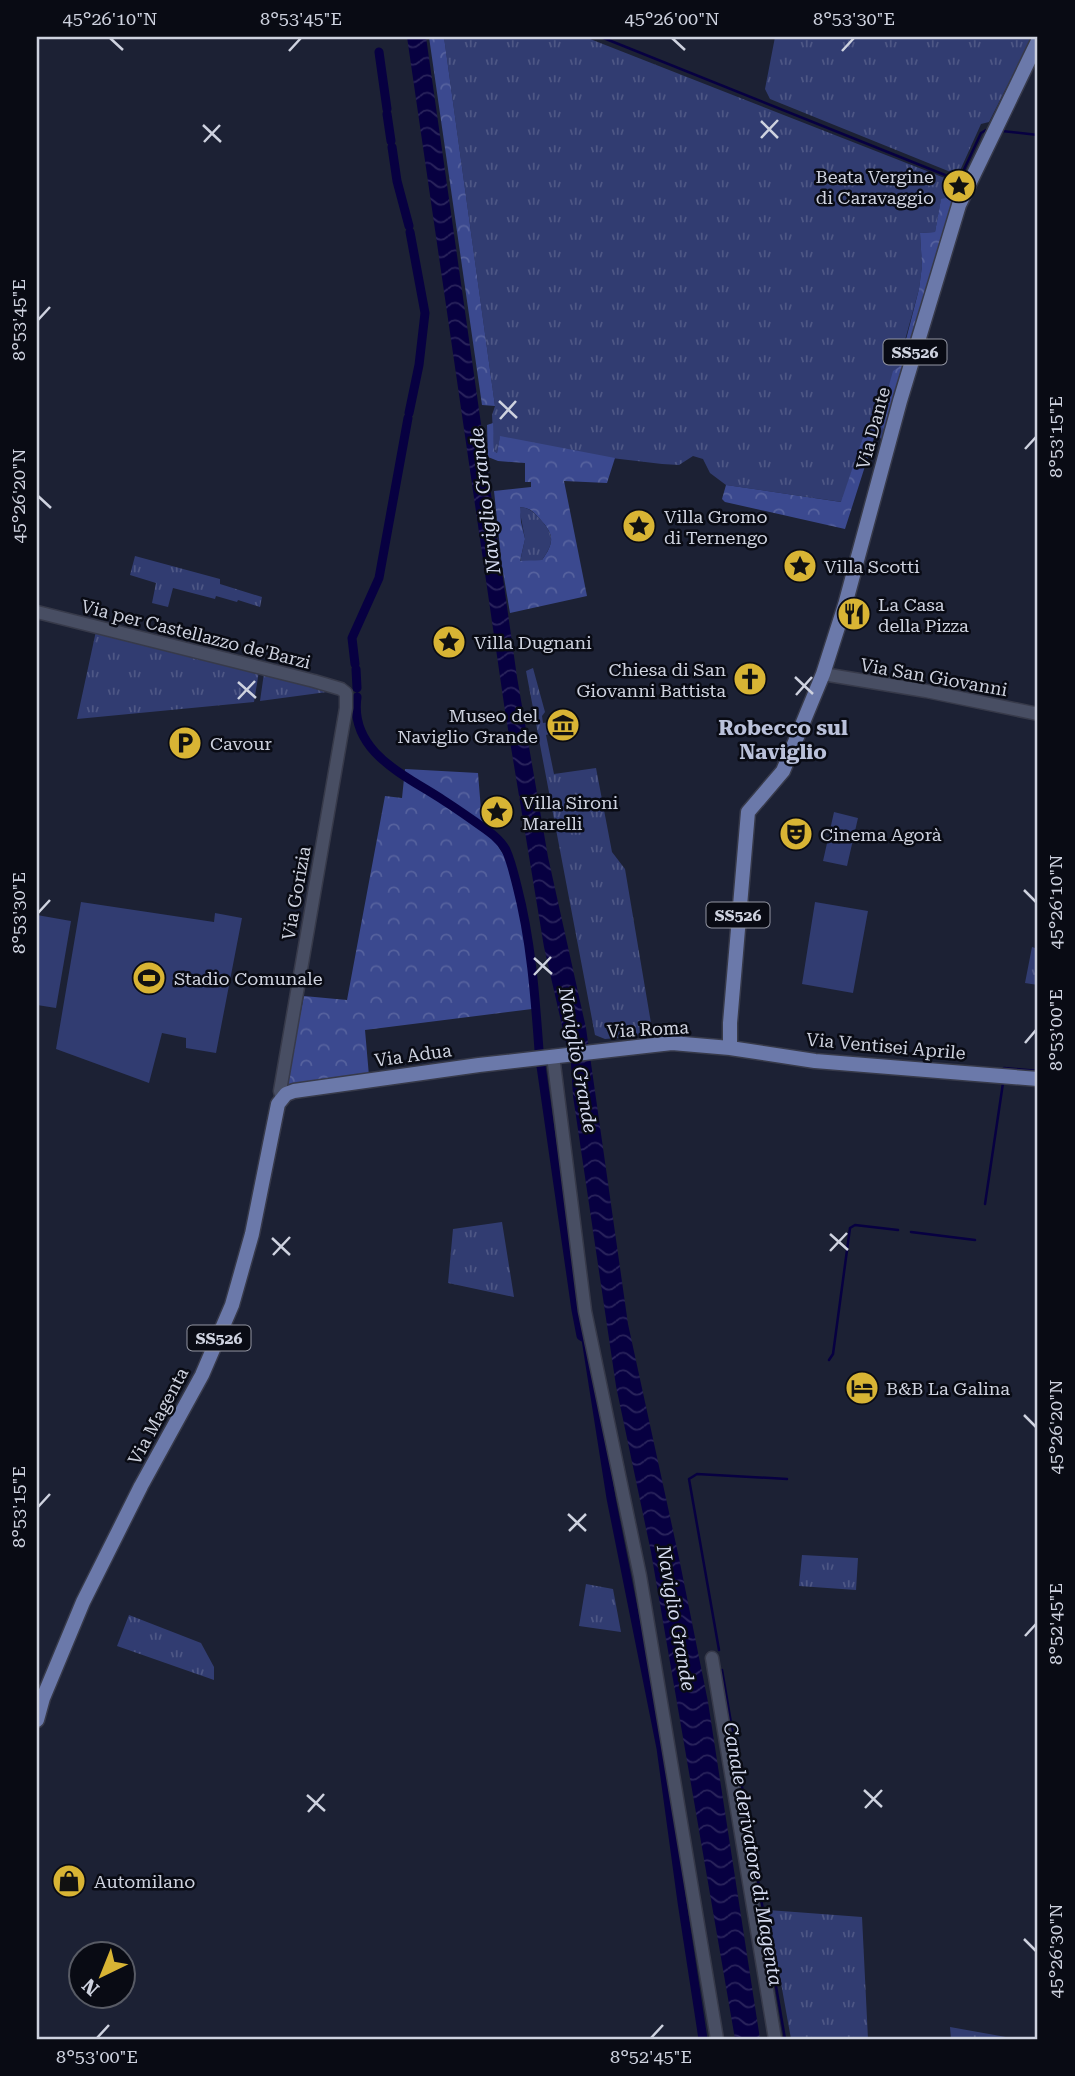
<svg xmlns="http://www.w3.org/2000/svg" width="1075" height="2076" font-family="'Roboto Serif',serif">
<defs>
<pattern id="grass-tufts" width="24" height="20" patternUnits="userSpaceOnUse" patternTransform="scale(1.75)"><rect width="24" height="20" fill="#313c71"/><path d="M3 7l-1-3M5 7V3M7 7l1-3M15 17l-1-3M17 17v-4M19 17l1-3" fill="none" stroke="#4e5785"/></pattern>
<pattern id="forest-crowns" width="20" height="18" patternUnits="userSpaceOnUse" patternTransform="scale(1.75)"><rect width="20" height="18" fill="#3b498f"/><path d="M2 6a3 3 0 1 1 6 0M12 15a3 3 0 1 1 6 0" fill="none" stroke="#56629e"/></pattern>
<pattern id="water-waves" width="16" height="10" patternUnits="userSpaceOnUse" patternTransform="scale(1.75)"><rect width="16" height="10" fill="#070041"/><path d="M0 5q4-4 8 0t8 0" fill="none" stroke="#2a245c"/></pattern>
</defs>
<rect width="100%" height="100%" fill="#1c2134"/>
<path fill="url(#grass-tufts)" d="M444,37H585L960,184L955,196L941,200L935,232L920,233L922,266L919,289L902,351L886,441L865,431L842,502L726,485L710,473L703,459L693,456L679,465L662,464L603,457L500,437L497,453L494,451L492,415L495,406Z
M775,37H1032L989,122L981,124L958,175L770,99L765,89Z
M519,507C530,508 532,511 539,518C554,534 555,542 542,560L520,562L525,539Z
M135,556L220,579V584L262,597L260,607L238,600L237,602L216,596L215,599L173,588L168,607L152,603L156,583L130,575Z
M96,631L259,671L254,702L77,719Z
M533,668L545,712L542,716L543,723L550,722L553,733L546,735L554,774L596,768L612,852L625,869L653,1035L605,1039L595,1035L526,671Z
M264,673L322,688L327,692L260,701Z
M1032,947L1038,949V985L1025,983Z
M502,1222L514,1297L448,1283L453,1229Z
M802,1555L858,1558L856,1590L799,1586Z
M586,1584L613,1589L621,1632L579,1626Z
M129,1615L201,1643L214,1667V1680L117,1646Z
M768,1910L862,1917L868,2039H791Z
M950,2027L1017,2039H951Z"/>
<path fill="url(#forest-crowns)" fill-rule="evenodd" d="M429,37H444L495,406L482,405Z
M955,196L947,219L887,432L882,427L883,407L893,371L899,367L919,289L922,266L920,233L935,232L941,199Z
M493,423L494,451L497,453L500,436L615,458L607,483L564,481L587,596L510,613L502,566L494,491L531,487V482H525V463L498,461L488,457L487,425ZM520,507C530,508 533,511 540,519C554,534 555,542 542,560L520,561L525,539L521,522Z
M865,431L874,438L845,529L725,502L722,499L726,485L841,502Z
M405,769L478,773L481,810L487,829L516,874L529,953L532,1009L365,1030L369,1076L285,1088L304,996L347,1000L385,796L402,798Z"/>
<path fill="#313c71" d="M834,812L858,818L847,866L823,861Z
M81,902L214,922L215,913L242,918L216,1053L186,1048V1038L162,1033L149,1083L56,1049Z
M815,902L868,911L853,993L802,984Z
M37,915L71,921L56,1008L37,1005Z"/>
<path fill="url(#water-waves)" d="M407,37H426L517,677L548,857L586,1028L628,1324L679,1558L708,1702L760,2039H735L651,1552L616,1386L573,1096L570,1049L566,1043L544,947L505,711Z"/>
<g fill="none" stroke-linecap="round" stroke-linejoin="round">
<path stroke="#070041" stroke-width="2.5" d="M601,37L955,179L960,178L981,133L986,130
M1002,131L1038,135
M1004,1071V1068L1038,1071
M985,1204L1003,1083
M911,1232L975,1240
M829,1360L833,1354L850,1228L855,1225L898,1230
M719,1650L689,1479L697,1474L787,1479
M722,1670L785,2039"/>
<path stroke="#070041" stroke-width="9" d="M379,52L387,109
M387,114L391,141
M392,147L397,181L409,226
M409,413L419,365L425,313L410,232
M355,664L352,638L379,578L408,418
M356,669L357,688
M357,697C349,752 405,775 443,800C454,807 464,814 474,821C485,829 499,837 506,850C511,861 514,874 517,886C531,940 535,995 539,1050
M541,1066L576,1310L581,1336L586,1339L611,1498L661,1748L682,1902L703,2039"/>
<defs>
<path id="tertiary" d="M37,612L314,681L341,689L346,693V708L280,1091L282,1099
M823,674L926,691L1038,714
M553,1056L585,1311L640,1576L717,2039
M712,1658L775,2039"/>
<path id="primary" d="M730,1048V1023L748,812L783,771L823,674L845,605L900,401L959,205L1038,41
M37,1720L43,1698L83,1602L141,1486L202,1375L232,1305L252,1234L278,1104L286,1094L294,1091L479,1065L672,1043L730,1048L815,1061L1038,1079"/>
</defs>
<use href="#tertiary" stroke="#373a4a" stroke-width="15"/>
<use href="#primary" stroke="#373a4a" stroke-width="17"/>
<use href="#tertiary" stroke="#484e63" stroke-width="12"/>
<use href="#primary" stroke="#6b79aa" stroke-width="14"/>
</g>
<path fill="none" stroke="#ced2df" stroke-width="2.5" d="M110,38L123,50M672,38L685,50M289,51L301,38M842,51L854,38M761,121L778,138M203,125L221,142M761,138L778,120M204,142L220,125M38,320L50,307M499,401L517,418M500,419L516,401M1025,449L1036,437M38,496L51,508M795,677L813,694M238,682L256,698M796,695L812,677M238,699L255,681M1024,890L1036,902M38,913L50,900M534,958L552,974M534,975L551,957M1025,1043L1036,1030M830,1234L848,1250M272,1238L290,1255M830,1251L847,1233M273,1255L290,1237M1024,1415L1036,1427M38,1507L50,1494M568,1514L586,1531M569,1531L586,1514M1025,1636L1036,1624M864,1790L882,1807M307,1795L325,1811M865,1808L882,1790M308,1812L324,1794M1024,1939L1036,1951M97,2038L109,2025M651,2038L663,2025"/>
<defs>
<symbol id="sight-disc" viewBox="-11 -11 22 22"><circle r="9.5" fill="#d8b434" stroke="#090b14"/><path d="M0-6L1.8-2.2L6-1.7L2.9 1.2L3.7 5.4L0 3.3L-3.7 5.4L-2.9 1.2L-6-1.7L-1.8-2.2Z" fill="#111"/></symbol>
<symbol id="restaurant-disc" viewBox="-11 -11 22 22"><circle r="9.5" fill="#d8b434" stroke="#090b14"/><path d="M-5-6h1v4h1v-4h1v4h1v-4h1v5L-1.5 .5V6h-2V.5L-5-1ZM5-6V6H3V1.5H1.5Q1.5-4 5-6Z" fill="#111"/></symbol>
<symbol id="church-disc" viewBox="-11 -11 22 22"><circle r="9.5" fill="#d8b434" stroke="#090b14"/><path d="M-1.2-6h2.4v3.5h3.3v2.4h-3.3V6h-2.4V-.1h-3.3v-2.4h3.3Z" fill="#111"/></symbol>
<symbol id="museum-disc" viewBox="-11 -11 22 22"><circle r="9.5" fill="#d8b434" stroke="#090b14"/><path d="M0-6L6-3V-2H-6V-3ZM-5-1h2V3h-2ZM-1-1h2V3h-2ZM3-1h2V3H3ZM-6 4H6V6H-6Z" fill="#111"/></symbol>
<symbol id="parking-disc" viewBox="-11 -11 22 22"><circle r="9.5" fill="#d8b434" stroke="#090b14"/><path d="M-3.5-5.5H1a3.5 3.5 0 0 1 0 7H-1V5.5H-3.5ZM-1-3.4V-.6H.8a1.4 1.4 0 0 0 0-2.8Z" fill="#111"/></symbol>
<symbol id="theatre-disc" viewBox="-11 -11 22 22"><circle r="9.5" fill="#d8b434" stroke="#090b14"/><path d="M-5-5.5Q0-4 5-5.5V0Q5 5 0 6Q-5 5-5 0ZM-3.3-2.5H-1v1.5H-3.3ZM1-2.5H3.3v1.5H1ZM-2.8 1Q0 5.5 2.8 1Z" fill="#111"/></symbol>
<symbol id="stadium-disc" viewBox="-11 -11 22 22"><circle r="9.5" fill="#d8b434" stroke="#090b14"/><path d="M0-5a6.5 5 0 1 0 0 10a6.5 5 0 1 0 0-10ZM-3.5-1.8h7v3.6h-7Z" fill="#111"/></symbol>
<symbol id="hotel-disc" viewBox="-11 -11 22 22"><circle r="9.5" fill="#d8b434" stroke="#090b14"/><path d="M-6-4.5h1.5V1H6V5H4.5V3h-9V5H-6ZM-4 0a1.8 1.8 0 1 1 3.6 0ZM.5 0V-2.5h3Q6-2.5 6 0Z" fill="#111"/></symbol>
<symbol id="shop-disc" viewBox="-11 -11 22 22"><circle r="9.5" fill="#d8b434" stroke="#090b14"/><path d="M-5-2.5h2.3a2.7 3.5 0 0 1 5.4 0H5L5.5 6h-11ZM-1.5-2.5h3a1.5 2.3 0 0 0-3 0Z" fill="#111"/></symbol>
</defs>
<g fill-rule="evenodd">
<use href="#sight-disc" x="940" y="167" width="38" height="38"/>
<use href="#sight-disc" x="620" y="507" width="38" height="38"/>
<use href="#sight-disc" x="781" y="547" width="38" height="38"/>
<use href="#restaurant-disc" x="835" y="595" width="38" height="38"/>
<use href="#sight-disc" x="430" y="623" width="38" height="38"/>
<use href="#church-disc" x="731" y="660" width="38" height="38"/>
<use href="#museum-disc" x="544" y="706" width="38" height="38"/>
<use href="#parking-disc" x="166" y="724" width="38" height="38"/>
<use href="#sight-disc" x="478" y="793" width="38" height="38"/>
<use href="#theatre-disc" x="777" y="815" width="38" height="38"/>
<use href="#stadium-disc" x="130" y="959" width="38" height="38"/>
<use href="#hotel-disc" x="843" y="1369" width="38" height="38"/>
<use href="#shop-disc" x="50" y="1862" width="38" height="38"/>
</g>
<g text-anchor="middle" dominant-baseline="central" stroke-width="5" stroke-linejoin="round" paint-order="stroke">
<g fill="#090b14" stroke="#9396a2" stroke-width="2">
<rect x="883.5" y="339.5" width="63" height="25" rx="5"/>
<rect x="706.5" y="902.5" width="63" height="25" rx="5"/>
<rect x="187.5" y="1325.5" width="63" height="25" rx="5"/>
</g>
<g font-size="16" font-weight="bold" fill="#ced2df">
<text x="915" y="352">SS526</text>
<text x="738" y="915">SS526</text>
<text x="219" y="1338">SS526</text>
</g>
<g font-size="18" fill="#ced2df" stroke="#090b14" text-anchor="start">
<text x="934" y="176" text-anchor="end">Beata Vergine<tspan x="934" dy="21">di Caravaggio</tspan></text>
<text x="664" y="516">Villa Gromo<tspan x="664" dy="21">di Ternengo</tspan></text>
<text x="824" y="566">Villa Scotti</text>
<text x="878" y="604">La Casa<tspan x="878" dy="21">della Pizza</tspan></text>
<text x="474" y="642">Villa Dugnani</text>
<text x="726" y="669" text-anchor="end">Chiesa di San<tspan x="726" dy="21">Giovanni Battista</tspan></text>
<text x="538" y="715" text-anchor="end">Museo del<tspan x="538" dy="21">Naviglio Grande</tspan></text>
<text x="210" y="743">Cavour</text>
<text x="522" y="802">Villa Sironi<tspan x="522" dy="21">Marelli</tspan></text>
<text x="820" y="834">Cinema Agorà</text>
<text x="174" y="978">Stadio Comunale</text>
<text x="886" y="1388">B&amp;B La Galina</text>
<text x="94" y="1881">Automilano</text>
</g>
<g font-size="18" fill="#ced2df" stroke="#090b14">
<text transform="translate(873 428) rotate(-75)">Via Dante</text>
<text transform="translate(196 634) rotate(14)">Via per Castellazzo de'Barzi</text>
<text transform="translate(934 677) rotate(10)">Via San Giovanni</text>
<text transform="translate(296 893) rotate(-80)">Via Gorizia</text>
<text transform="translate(648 1029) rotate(-3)">Via Roma</text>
<text transform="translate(886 1046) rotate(5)">Via Ventisei Aprile</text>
<text transform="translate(413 1055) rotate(-8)">Via Adua</text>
<text transform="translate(158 1416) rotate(-62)">Via Magenta</text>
</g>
<g font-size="19" font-style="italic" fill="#d5dbf0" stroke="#090b14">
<text transform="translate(485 501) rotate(-97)">Naviglio Grande</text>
<text transform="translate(578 1060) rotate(80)">Naviglio Grande</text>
<text transform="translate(676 1618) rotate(80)">Naviglio Grande</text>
<text transform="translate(753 1854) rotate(80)">Canale derivatore di Magenta</text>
</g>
<g font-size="21" font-weight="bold" fill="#bac1da" stroke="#090b14">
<text x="783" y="728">Robecco sul<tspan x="783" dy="24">Naviglio</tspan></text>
</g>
</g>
<rect width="1075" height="2076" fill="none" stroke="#090b14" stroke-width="77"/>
<g transform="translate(102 1975) rotate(223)"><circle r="33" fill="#090b14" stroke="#585b65" stroke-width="2"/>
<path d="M0-5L12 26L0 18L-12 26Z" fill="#d8b434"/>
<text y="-10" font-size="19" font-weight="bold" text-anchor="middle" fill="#ced2df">N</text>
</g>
<rect x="38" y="38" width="998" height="2000" fill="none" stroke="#ced2df" stroke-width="2.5"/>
<g font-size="18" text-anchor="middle" fill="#ced2df">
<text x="110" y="25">45°26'10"N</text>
<text x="301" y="25">8°53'45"E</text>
<text x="672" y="25">45°26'00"N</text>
<text x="854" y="25">8°53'30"E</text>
<text transform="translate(19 320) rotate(-90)" y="6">8°53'45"E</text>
<text transform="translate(1056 437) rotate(-90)" y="6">8°53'15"E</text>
<text transform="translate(19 496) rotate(-90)" y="6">45°26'20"N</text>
<text transform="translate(1056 902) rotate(-90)" y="6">45°26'10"N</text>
<text transform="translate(19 913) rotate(-90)" y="6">8°53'30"E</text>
<text transform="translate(1056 1030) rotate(-90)" y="6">8°53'00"E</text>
<text transform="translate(1056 1427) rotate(-90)" y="6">45°26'20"N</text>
<text transform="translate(19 1507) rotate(-90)" y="6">8°53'15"E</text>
<text transform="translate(1056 1624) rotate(-90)" y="6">8°52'45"E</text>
<text transform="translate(1056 1951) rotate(-90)" y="6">45°26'30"N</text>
<text x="97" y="2063">8°53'00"E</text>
<text x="651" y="2063">8°52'45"E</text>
</g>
</svg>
